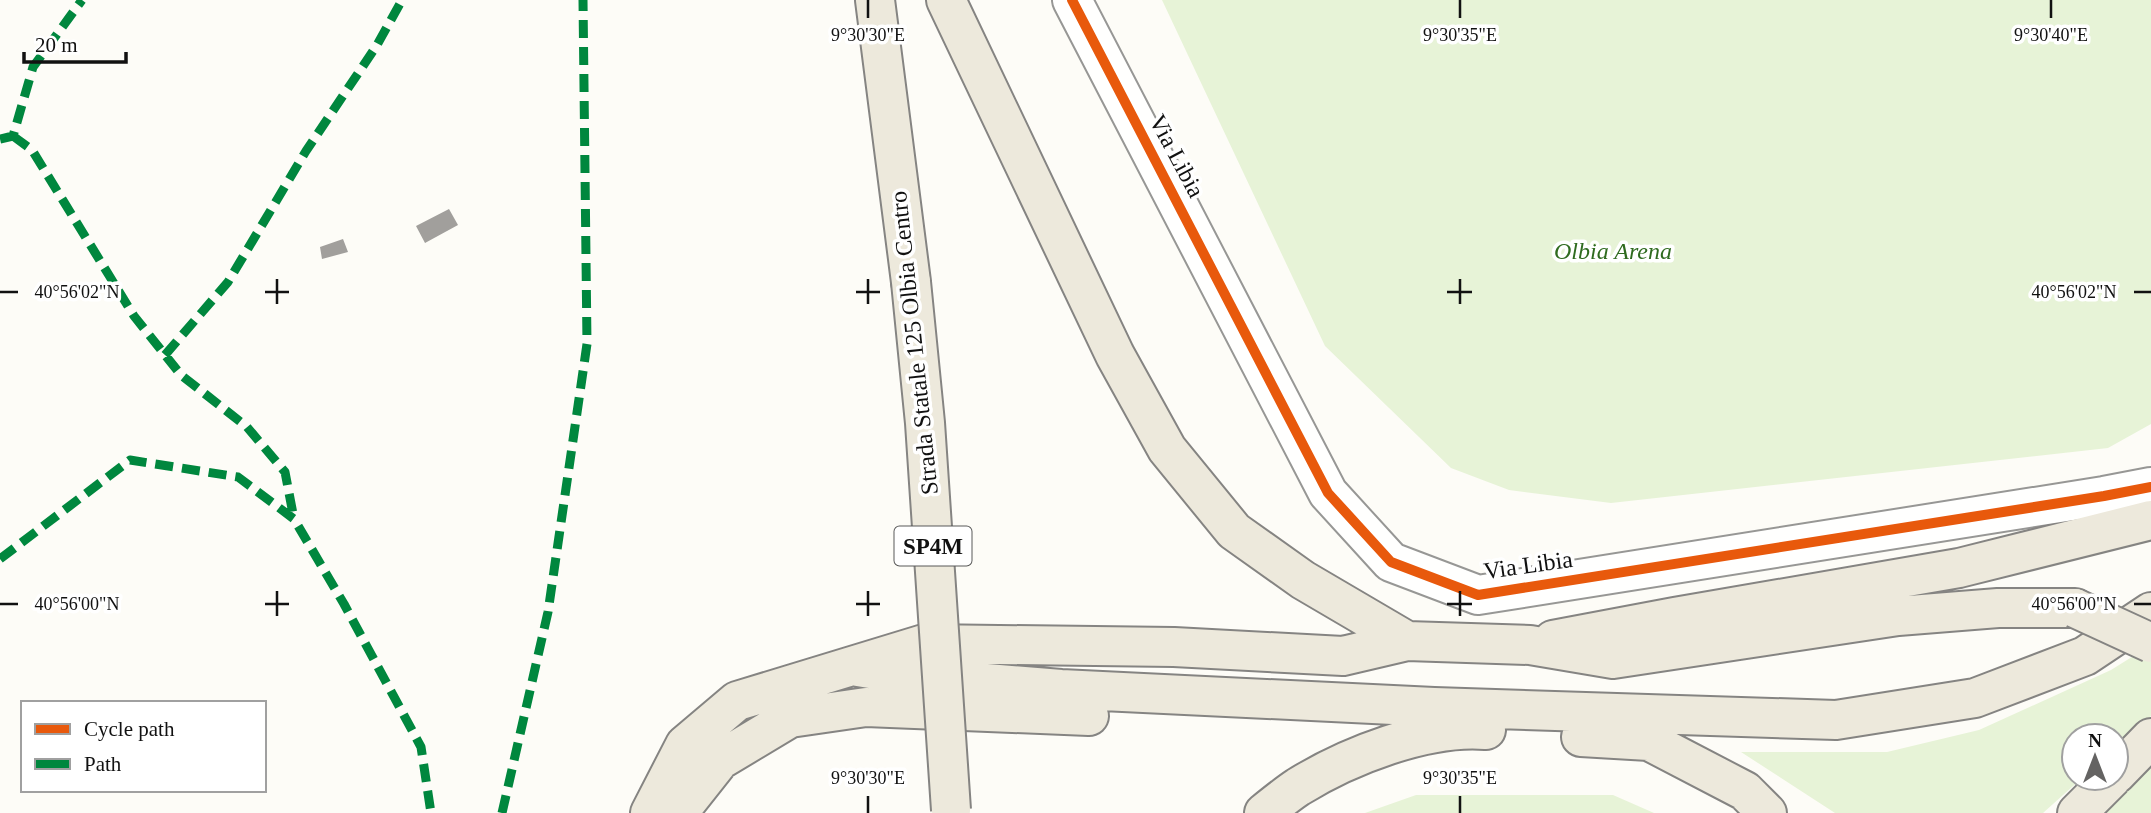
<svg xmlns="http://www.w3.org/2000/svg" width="2151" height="813" font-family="'Times New Roman',serif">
<rect width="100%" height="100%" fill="#fdfcf7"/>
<path fill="#e7f3d7" d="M1162,0H2151V424L2108,448L1611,503L1509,490L1451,468L1325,346Z
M2151,645V716L2116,748V736H2074V778H2082L2043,813H1835L1741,752H1887L1979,730L2111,670Z
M2151,757V813H2096Z
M1416,795H1613L1654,813H1365Z"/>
<path fill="#a19f9c" d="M449,209L458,225L425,243L416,226Z
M343,239L348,252L322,259L320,247Z"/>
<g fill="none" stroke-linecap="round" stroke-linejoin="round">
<defs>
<path id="minor" d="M1072,0L1328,493L1391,562L1478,595L2104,496L2151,487"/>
<path id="major" d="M875,0L911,282
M946,0L1115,355L1167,449L1234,531L1303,580L1407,641
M1553,640L1675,617L1959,568L2151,520
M858,667L925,678L1061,689L1434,707L1836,720L1975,698L2085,656L2151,612
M1581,737L1649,741L1745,791L1767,813
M2116,774L2151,738
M650,813L685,745L737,701L924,644L1174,647L1343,656L1407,641L1530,645L1613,659L1898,616L1998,608H2075
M678,813L720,760L790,718L866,707L1089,716
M1264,813C1275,804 1286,795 1298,787C1348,756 1427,725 1486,730
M2077,813L2112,778"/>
</defs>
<use href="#minor" stroke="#979795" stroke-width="42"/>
<use href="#major" stroke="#858482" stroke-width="42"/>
<use href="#minor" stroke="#fffffe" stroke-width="38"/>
<use href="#major" stroke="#ede9dc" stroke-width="38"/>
<defs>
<path id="major-bridge" d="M911,282L925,423L951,810
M2075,608L2151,643"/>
</defs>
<use href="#major-bridge" stroke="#858482" stroke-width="42" stroke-linecap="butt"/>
<use href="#major-bridge" stroke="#ede9dc" stroke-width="38"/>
<path stroke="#00873e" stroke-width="9" stroke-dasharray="18 9" stroke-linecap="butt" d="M13,136L32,150L134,316L181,375L247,427L285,472L294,519
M0,139L13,136L33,67L82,0
M165,355L228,282L306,151L377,45L402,0
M0,559L130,460L238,477L294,519L344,604L421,747L431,813
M502,813L548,612L587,344L583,0"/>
<defs>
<path id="cycleway" d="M1072,0L1328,493L1391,562L1478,595L2104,496L2151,487"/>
</defs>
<use href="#cycleway" stroke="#fff" stroke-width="15"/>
<use href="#cycleway" stroke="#e8590c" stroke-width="10"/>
</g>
<path fill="none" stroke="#111" stroke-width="2.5" d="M868,0V18M1460,0V18M2051,0V18M277,279V304M868,279V304M1460,279V304M0,292H18M265,292H289M856,292H880M1447,292H1472M2134,292H2151M277,591V616M868,591V616M1460,591V616M0,604H18M265,604H289M856,604H880M1447,604H1472M2134,604H2151M868,796V813M1460,796V813"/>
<g text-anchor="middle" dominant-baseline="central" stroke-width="7" stroke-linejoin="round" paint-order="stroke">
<rect fill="#fff" stroke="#585858" stroke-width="2" x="894.5" y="526.5" width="77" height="39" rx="5"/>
<g font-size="23" font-weight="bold" fill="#111">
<text x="933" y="546">SP4M</text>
</g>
<g font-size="24" fill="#111" stroke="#fff">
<text transform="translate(1177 156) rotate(62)">Via Libia</text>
<text transform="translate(914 343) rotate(-96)">Strada Statale 125 Olbia Centro</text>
<text transform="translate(1528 565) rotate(-8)">Via Libia</text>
</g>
<g font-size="24" font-style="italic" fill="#2f6b1f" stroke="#fff">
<text x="1613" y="251">Olbia Arena</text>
</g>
</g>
<g font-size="18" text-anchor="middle" fill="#111" stroke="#fff" stroke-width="7" stroke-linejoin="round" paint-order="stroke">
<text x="868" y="41">9°30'30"E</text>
<text x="1460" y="41">9°30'35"E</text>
<text x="2051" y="41">9°30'40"E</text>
<text x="77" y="298">40°56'02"N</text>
<text x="2074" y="298">40°56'02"N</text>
<text x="77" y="610">40°56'00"N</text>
<text x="2074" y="610">40°56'00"N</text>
<text x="868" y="784">9°30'30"E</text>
<text x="1460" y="784">9°30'35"E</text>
</g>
<rect x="21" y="701" width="245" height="91" fill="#ffffff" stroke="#a0a0a0" stroke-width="2"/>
<rect x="35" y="724" width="35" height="10" fill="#e8590c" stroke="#a0a0a0" stroke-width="2"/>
<text x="84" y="736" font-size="21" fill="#111111">Cycle path</text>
<rect x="35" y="759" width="35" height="10" fill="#00873e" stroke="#a0a0a0" stroke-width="2"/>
<text x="84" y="771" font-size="21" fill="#111111">Path</text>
<g transform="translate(2095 757)"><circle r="33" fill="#ffffff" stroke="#a0a0a0" stroke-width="2"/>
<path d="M0-5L12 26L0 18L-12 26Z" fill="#646362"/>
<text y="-10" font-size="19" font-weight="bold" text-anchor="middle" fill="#111111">N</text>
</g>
<path d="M24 52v10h102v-10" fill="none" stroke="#111111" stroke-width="3.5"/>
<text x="35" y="52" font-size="21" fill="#111111" stroke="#ffffff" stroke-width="5" paint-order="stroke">20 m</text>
</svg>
